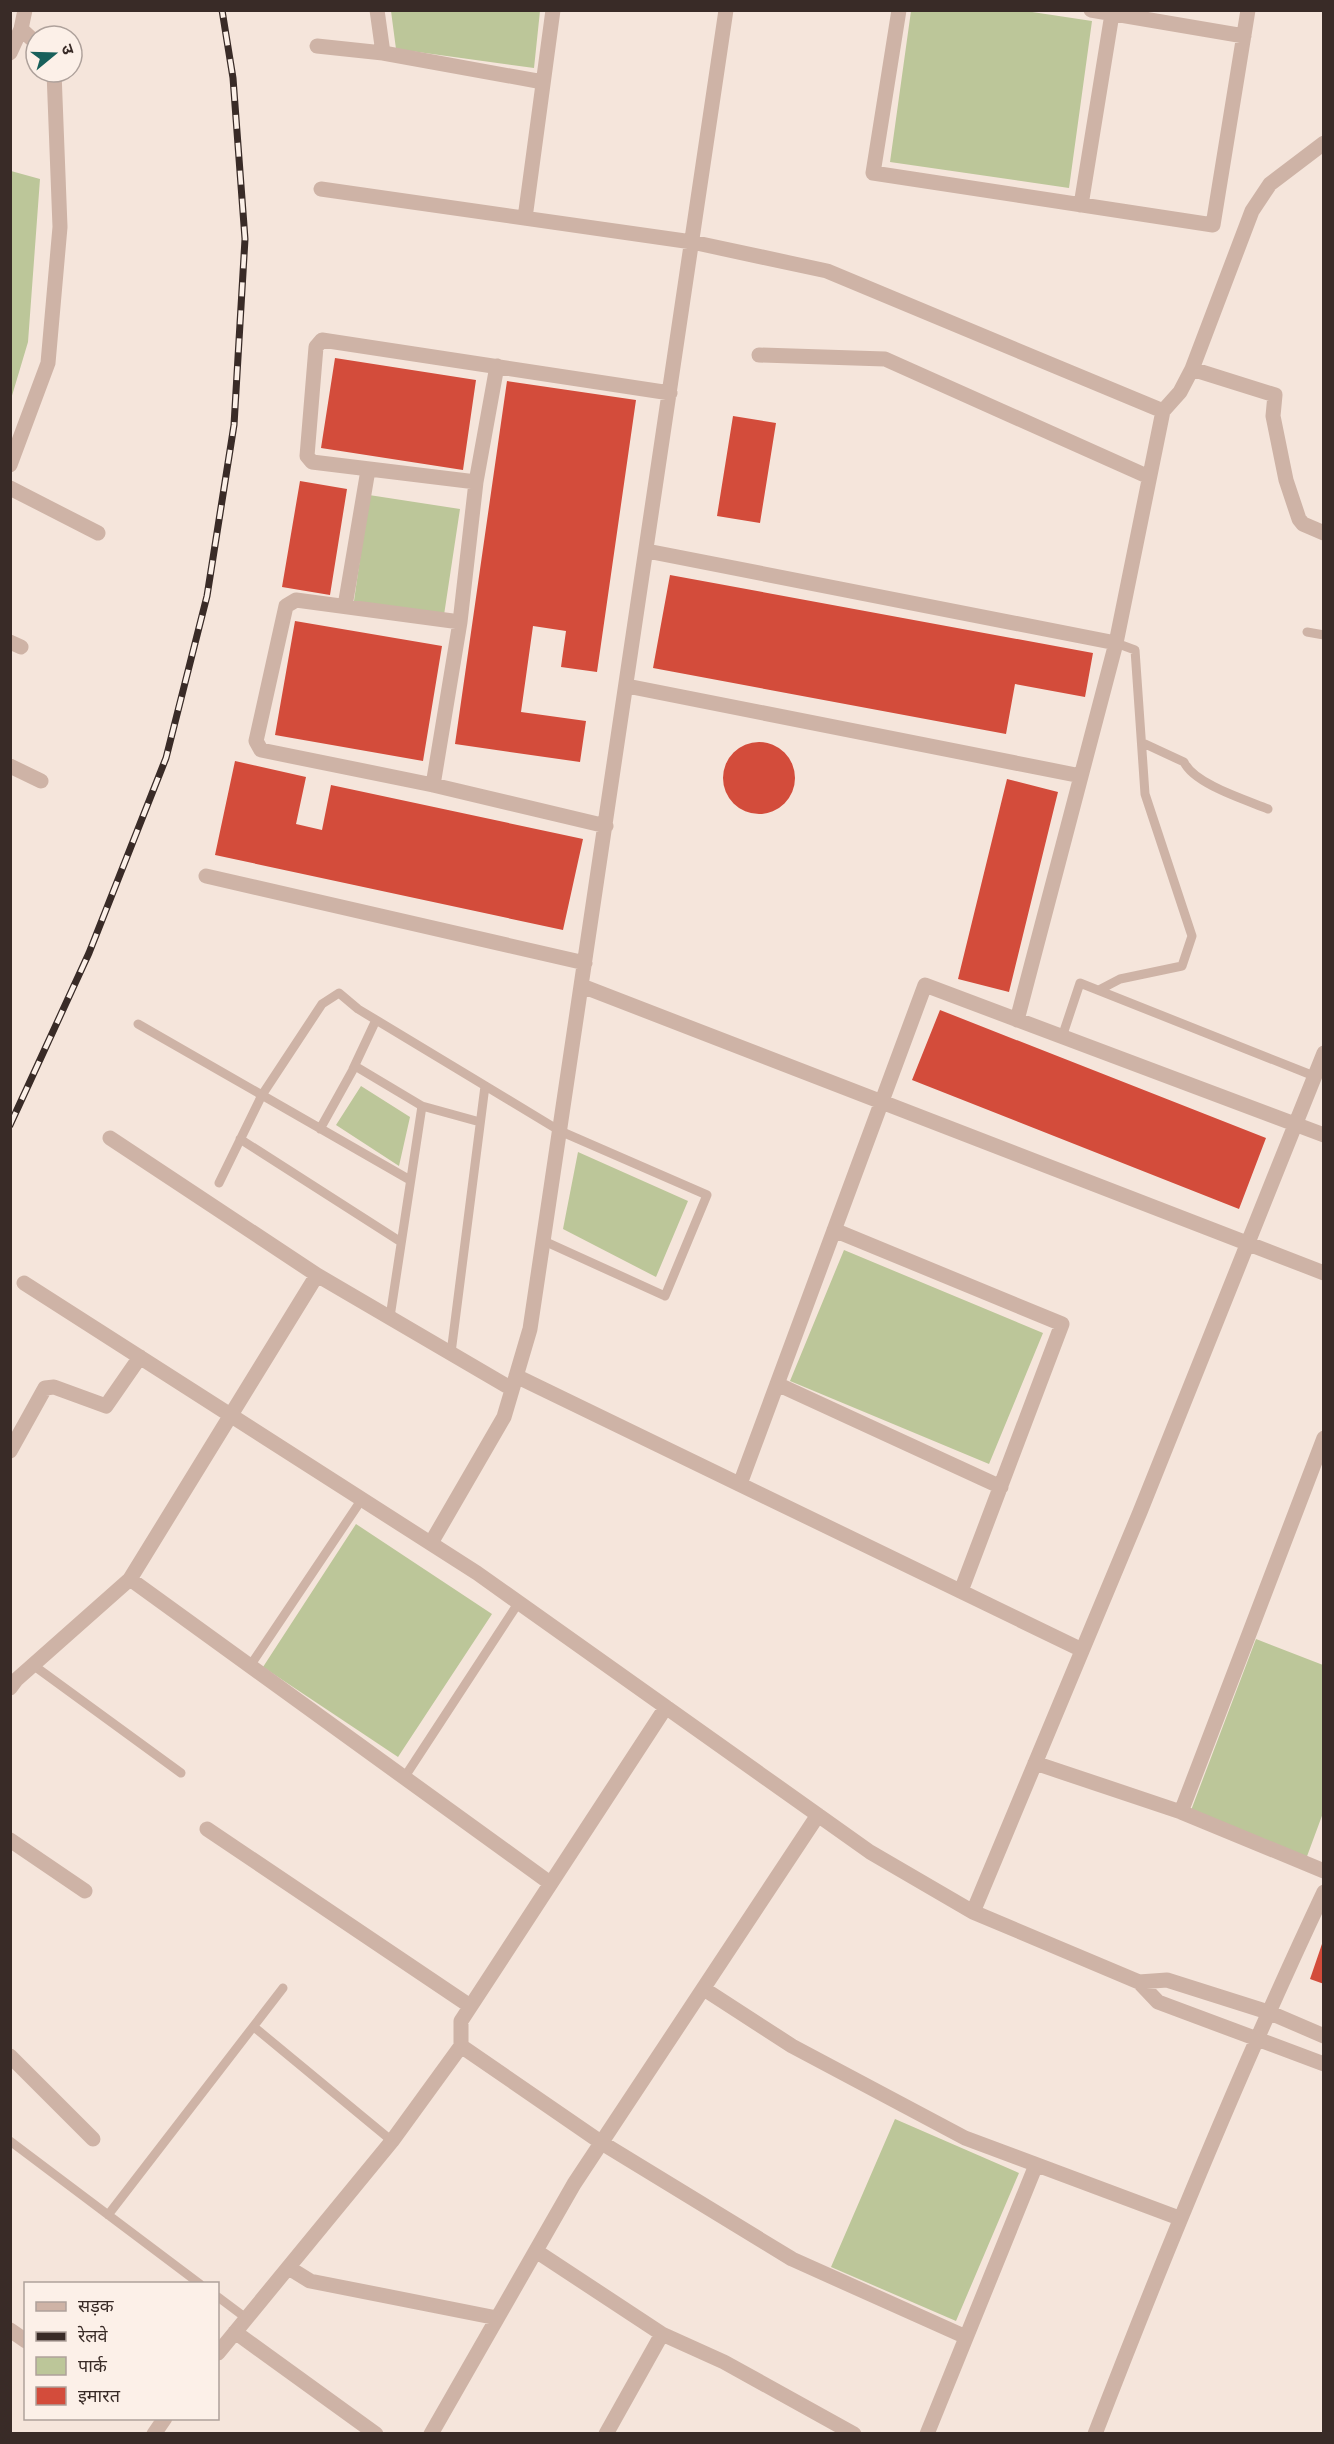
<svg xmlns="http://www.w3.org/2000/svg" width="1334" height="2444" font-family="'Roboto Condensed','Noto Sans Devanagari',sans-serif">
<rect width="100%" height="100%" fill="#f5e5db"/>
<path fill="#bcc699" d="M1019,10L1092,21L1069,188L890,162L911,11Z
M391,11H540L534,68L396,49Z
M11,171L40,179L28,342L11,399Z
M369,495L460,509L444,615L354,601Z
M361,1086L410,1117L399,1166L336,1125Z
M578,1152L688,1201L656,1277L563,1229Z
M844,1250L1043,1333L989,1464L790,1381Z
M356,1524L492,1614L398,1757L263,1667Z
M1256,1639L1323,1665V1813L1306,1859L1190,1813Z
M895,2119L1019,2173L956,2321L831,2267Z"/>
<path fill="#d34c3b" d="M335,358L476,380L463,470L321,448Z
M507,381L636,400L597,672L561,667L566,631L533,626L521,712L586,721L580,762L455,744Z
M733,416L776,423L760,523L717,516Z
M300,481L347,489L330,595L282,587Z
M670,575L1093,653L1085,697L1015,684L1006,734L653,668Z
M295,621L442,646L423,761L275,735Z
M723 778a36 36 0 1 1 72 0a36 36 0 1 1-72 0Z
M235,761L306,777L296,824L322,830L331,785L583,839L563,930L215,855Z
M1007,779L1058,792L1009,992L958,979Z
M940,1010L1266,1138L1239,1209L912,1080Z
M1323,1941H1324V1984L1310,1979Z"/>
<g fill="none" stroke-linecap="round" stroke-linejoin="round">
<path stroke="#ceb3a6" stroke-width="9" d="M1307,632L1324,635
M1143,743L1184,762C1194,784 1246,800 1268,809
M1099,990L1120,979L1182,966L1192,936L1145,794L1135,650L1116,643
M138,1024L410,1180
M1062,1037L1080,983L1314,1076
M353,1069L376,1020
M320,1129L355,1066L422,1106L480,1122
M240,1139L401,1242
M219,1183L262,1095L322,1004L339,993L358,1009L560,1131L707,1195L665,1296L544,1241
M390,1317L422,1106
M451,1353L485,1086
M33,1665L181,1773
M250,1666L362,1499
M404,1778L519,1602
M254,2027L392,2141
M10,2141L200,2284
M108,2215L283,1988
M218,2297L246,2318"/>
<path stroke="#ceb3a6" stroke-width="15" d="M377,10L383,53L543,82
M899,10L873,173L1213,225L1248,10
M1091,10L1244,36
M21,29L36,43
M317,46L383,53
M10,53L21,29L25,10
M321,189L692,242L827,271L1163,411
M1081,205L1112,14
M525,218L553,10
M759,355L885,359L1149,477
M1192,369L1275,395L1273,416L1286,480L1299,519L1303,524L1324,533
M10,465L48,363L60,227L54,72
M476,482L312,462L307,456L316,347L322,340L670,393
M10,488L98,533
M647,551L1116,643
M345,606L368,470
M460,622L296,600L286,606L256,741L261,750L433,785L606,826
M10,642L21,647
M627,686L1081,776
M10,766L41,781
M433,785L460,622L476,482L497,366
M206,876L585,963
M582,986L1324,1273
M1017,1020L1116,643L1163,411L1180,392L1192,369L1252,211L1270,184L1324,143
M110,1138L317,1275L512,1389
M834,1230L1062,1324L961,1591
M24,1283L477,1573L870,1852L973,1912L1139,1982L1158,2002L1324,2064
M516,1376L1082,1650
M777,1384L1001,1487
M10,1451L45,1388L54,1387L106,1406L140,1357
M740,1484L925,985L1324,1135
M431,1543L504,1417L530,1329L726,10
M130,1579L550,1883
M10,1688L16,1680L130,1579L317,1275
M1035,1763L1181,1812L1324,1871
M1181,1812L1324,1438
M207,1829L470,2006
M10,1840L85,1891
M973,1912L1140,1512L1324,1053
M1139,1982L1167,1980L1268,2012L1324,2036
M704,1989L792,2046L965,2138L1179,2218
M461,2046L602,2143L792,2259L966,2337
M10,2056L93,2139
M536,2251L662,2334L724,2362L854,2434
M289,2268L310,2281L497,2318
M10,2330L26,2341
M235,2332L376,2434
M218,2353L392,2141L461,2046V2021L666,1707
M154,2434L165,2418
M431,2434L574,2184L818,1815
M606,2434L662,2334
M927,2434L1036,2165
M1095,2434C1166,2250 1240,2070 1324,1892"/>
<defs>
<path id="rail" d="M10,1125L89,953L166,758L207,596L234,425L245,239L233,78L222,10"/>
</defs>
<use href="#rail" stroke="#392b27" stroke-width="7"/>
<use href="#rail" stroke="#fcf0e8" stroke-width="4.5" stroke-dasharray="14" stroke-linecap="butt"/>
</g>
<rect width="1334" height="2444" fill="none" stroke="#392b27" stroke-width="24"/>
<rect x="24" y="2282" width="195" height="138" fill="#fcf0e8" stroke="#aea19b" stroke-width="1.5"/>
<rect x="36" y="2302" width="30" height="9" fill="#ceb3a6" stroke="#aea19b" stroke-width="1.5"/>
<text x="78" y="2312" font-size="18" fill="#392b27">सड़क</text>
<rect x="36" y="2332" width="30" height="9" fill="#392b27" stroke="#aea19b" stroke-width="1.5"/>
<text x="78" y="2342" font-size="18" fill="#392b27">रेलवे</text>
<rect x="36" y="2357" width="30" height="18" fill="#bcc699" stroke="#aea19b" stroke-width="1.5"/>
<text x="78" y="2372" font-size="18" fill="#392b27">पार्क</text>
<rect x="36" y="2387" width="30" height="18" fill="#d34c3b" stroke="#aea19b" stroke-width="1.5"/>
<text x="78" y="2402" font-size="18" fill="#392b27">इमारत</text>
<g transform="translate(54 54) rotate(71)"><circle r="28" fill="#fcf0e8" stroke="#aea19b" stroke-width="1.5"/>
<path d="M0-4.5L10 22L0 15L-10 22Z" fill="#18605b"/>
<text y="-9" font-size="16" font-weight="bold" text-anchor="middle" fill="#392b27">उ</text>
</g>
</svg>
